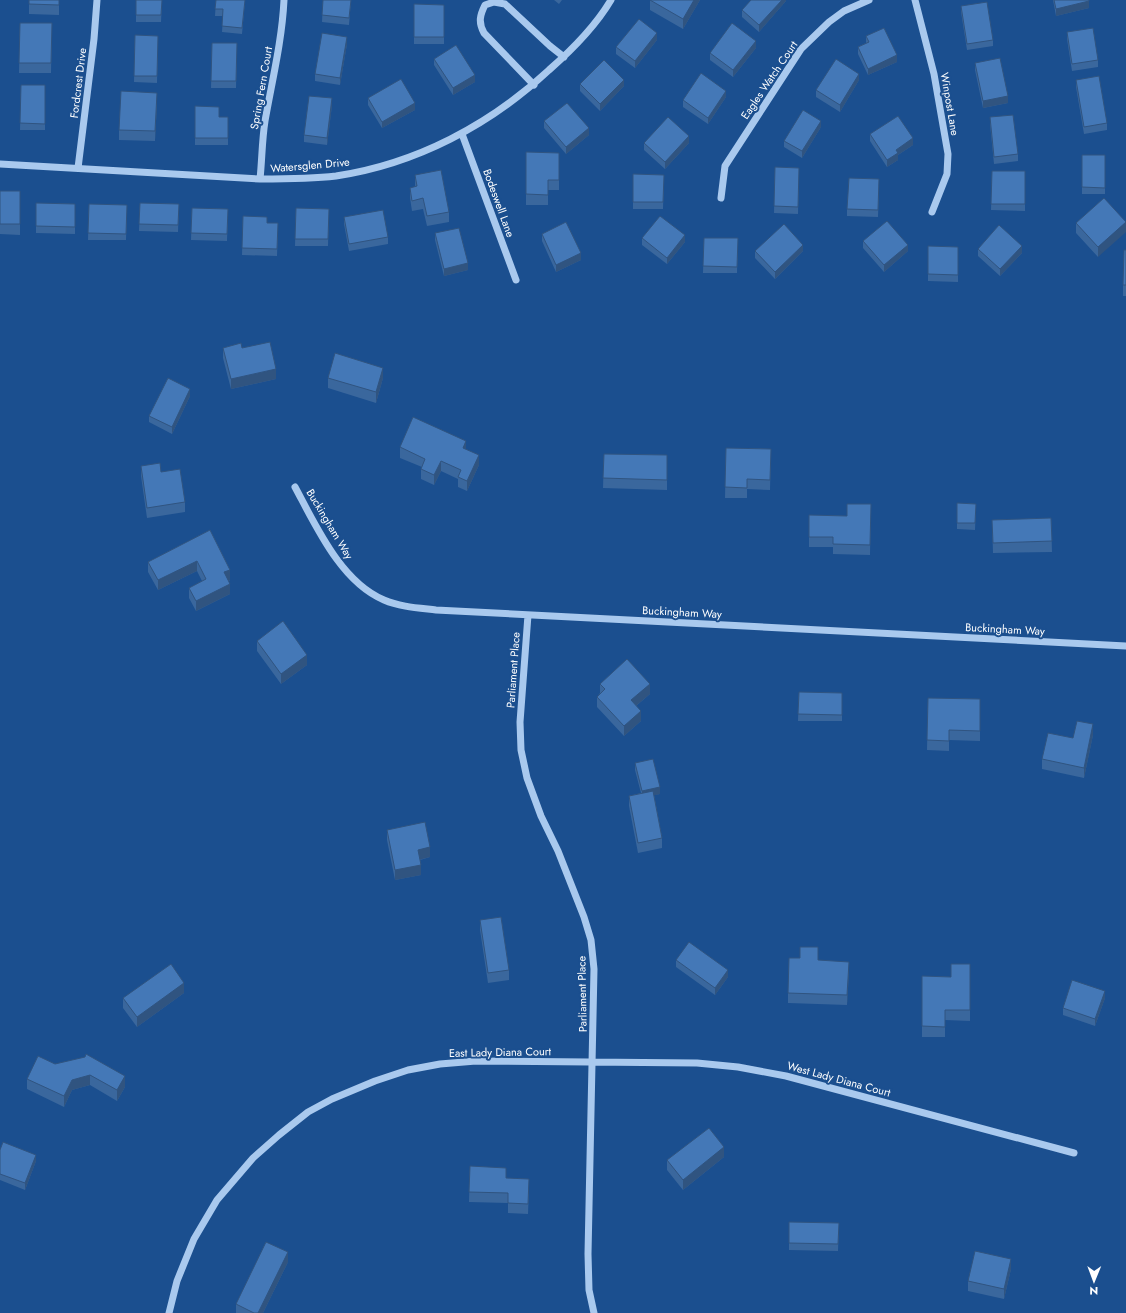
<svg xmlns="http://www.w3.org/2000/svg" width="1126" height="1313" font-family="Jost,sans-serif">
<rect width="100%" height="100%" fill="#1b4f8f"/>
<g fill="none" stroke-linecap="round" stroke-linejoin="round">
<path stroke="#a9c9ee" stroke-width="7" d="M915,0L934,74L948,154L947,174L932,212
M534,85L484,33C478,22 480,15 485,5L494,2L505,4L550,46L564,57
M462,134L516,280
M0,164L260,179C286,179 311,179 336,176C416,164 490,125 549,70C573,49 595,27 611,0
M78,168L94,39L97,0
M260,179C262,160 262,140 265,121C272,81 282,41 284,0
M721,198L725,166L801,49L829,22L844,11L869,0
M295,487C316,526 341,582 384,600C400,607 419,608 436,610L1126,646
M528,615L520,722L521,750L527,778L541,816L558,851L584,917L591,940L594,969L588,1254L589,1290L594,1313
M169,1313L177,1281L194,1239L217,1200L253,1158L279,1135L308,1112L332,1099L375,1081L408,1070L440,1064L476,1061L697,1063L738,1067L786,1076L1074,1153"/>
</g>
<path fill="#3a679d" d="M29,0H59V15L29,14Z
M136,0H162L161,22H136Z
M216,0H245L242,34L222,32L223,16H215Z
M323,0H351L349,25L322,22Z
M554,0H562L559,4Z
M650,0H700L683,29L650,10Z
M786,0V1L759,32L742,17V10Z
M1053,0H1089V8L1056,16Z
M414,4L444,5V44H414Z
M961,6L993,40V46L967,50L961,12Z
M20,23H52L51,73H19Z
M1067,32L1098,60V67L1072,71L1067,39Z
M135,35L158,36L157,83L134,82Z
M866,36L897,62L868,75L858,54V47L866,43Z
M657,40L635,68L616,54V47Z
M212,43H237L236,88H211Z
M347,44L340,85L315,81V74Z
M756,48L733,77L710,60V53Z
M434,59L475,82L453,95L434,65Z
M975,63L1008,103L983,108L975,70Z
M859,80L840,112L816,97V90Z
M1076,80L1107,123V130L1084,134L1076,87Z
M580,84L624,86L600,111L580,91Z
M21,85H45V130H20Z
M726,97L708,124L683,107V100Z
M368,98L415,110L382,128L368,105Z
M157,103L155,141L119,140V130Z
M332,105L327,145L304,142V135Z
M195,106L219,117H228V145H195Z
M990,117L1018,154V161L994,164L990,124Z
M544,121L589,135L566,154L544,128Z
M821,127L802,158L784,147V141Z
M870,134L913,145L898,155V160L887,167L870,141Z
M644,143H689L665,169L644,150Z
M526,152L559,153V190H548V205H526Z
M1082,155H1105V194H1082Z
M775,167L799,168L798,214L774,213Z
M992,171H1025V211L991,210Z
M633,174L664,175L663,209H633Z
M415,175L449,212V222L427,226L423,209L412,211L410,198V188L415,187Z
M879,186L878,217L847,216V209Z
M0,191H20V235L0,234Z
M1104,198L1098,257L1076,233V223Z
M36,203L75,204V234L36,233Z
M140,203L179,204L178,232L139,231Z
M89,204L127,205L126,240H88Z
M192,208L228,209L227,241L191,240Z
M296,208L329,209L328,246H295Z
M243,216L267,223H278L277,256L242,255Z
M344,217L388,237V244L349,251L344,224Z
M435,233L468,270L444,276L435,240Z
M542,234L581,260L556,272L542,241Z
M642,238L685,242L667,264L642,245Z
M704,238H738L737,273H703Z
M863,241L908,251L884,272L863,248Z
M928,246L958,247V282L928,281Z
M978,249L1022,253L1000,276L978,256Z
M1126,250V296H1123V285Z
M755,251H803L775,279L755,258Z
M223,348H242L276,379L231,389L223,358Z
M328,378H383L376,403L328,388Z
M190,396L172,434L149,422V416Z
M400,447L466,449L479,465L467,491L458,487V479L441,471L434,485L421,479V469L422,467L400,458Z
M726,448L771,449L770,490L747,489V498H725Z
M604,454L667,455V490L603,488Z
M141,466L161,472L185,502V512L147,518L141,476Z
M957,503L976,504L975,530L957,529Z
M871,504L870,555L833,554V547H809V515L847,516Z
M1051,518L1052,552L993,553L992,520Z
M210,530L230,580L229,581L230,594L196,611L189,598V588L202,581L197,571L158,590L148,572V562Z
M257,641L307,665L281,684L257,651Z
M600,684L650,694L636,706L641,721L624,736L597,707V697L600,693Z
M799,692L842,693V721H798Z
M928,698L980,699V741L949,740V751L927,750Z
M1093,735L1084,778L1042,769V759L1073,738Z
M635,763L660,794L654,795L662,838V848L638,853L629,806V796L641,793L635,770Z
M387,830L430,857L420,860L421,875L395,880L387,840Z
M480,920L509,970V980L488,983L480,930Z
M676,960L728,977L715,995L676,967Z
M818,960L849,972L847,1005L788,1003V993Z
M970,964V1021L945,1020V1037H922V976L951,977Z
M184,993L137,1027L123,1008V998Z
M1105,998L1095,1026L1063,1015V1008Z
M55,1064L125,1087L117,1101L90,1085L72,1090L64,1107L27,1089V1079Z
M0,1150L36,1161L25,1190L0,1180Z
M724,1157L683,1190L667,1170V1160Z
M470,1166L506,1178L529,1189L528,1214L508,1213V1203L469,1202Z
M789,1222L839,1223L838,1251L789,1250Z
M288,1262L263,1313H236V1304Z
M1011,1269L1004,1299L968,1291V1281Z"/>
<path fill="#305480" d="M694,0H700L683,29V19Z
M782,0H786V1L759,32V25Z
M1089,1V8L1056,16V9Z
M657,33V40L635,68V61Z
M347,37V44L340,85V78Z
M756,41V48L733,77V70Z
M897,55V62L868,75V69Z
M859,74V80L840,112V105Z
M475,75V82L453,95V88Z
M624,80V86L600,111V104Z
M726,91V97L708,124V118Z
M157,93V103L155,141V131Z
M1008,96V103L983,108V101Z
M332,98V105L327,145V138Z
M415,103V110L382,128V122Z
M821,121V127L802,158V151Z
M589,128V135L566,154V147Z
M689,136V143L665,169V162Z
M913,138V145L898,155V160L887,167V160L896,150Z
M1126,222V232L1098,257V247Z
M685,235V242L667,264V258Z
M803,245V251L775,279V272Z
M908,245V251L884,272V265Z
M1022,246V253L1000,276V269Z
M581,253V260L556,272V265Z
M468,263V270L444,276V269Z
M383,368V378L376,403V392Z
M276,369V379L231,389V379Z
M190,389V396L172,434V427Z
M466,441V451L463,448Z
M479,455V465L467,491V481Z
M441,461V471L434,485V475Z
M197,561V571L158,590V580Z
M230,570V580L224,582V572Z
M230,584V594L196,611V601Z
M307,655V665L281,684V674Z
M650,684V694L631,710V700Z
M641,711V721L624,736V726Z
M1093,724V735L1084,778V768Z
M660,787V794L642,798V791Z
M430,847V857L418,860V850Z
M421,865V875L395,880V870Z
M849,962V972L847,1005V995Z
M728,970V977L715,995V988Z
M184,983V993L137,1027V1017Z
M1105,991V998L1095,1026V1019Z
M90,1075V1085L72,1090L64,1107V1096L72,1080Z
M125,1076V1087L117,1101V1090Z
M724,1147V1157L683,1190V1180Z
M36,1155V1161L25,1190V1183Z
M288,1252V1262L263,1313H258Z
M1011,1259V1269L1004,1299V1289Z"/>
<path fill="#4478b7" stroke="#305480" d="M29,0H59V5L29,4Z
M136,0H162L161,15H136Z
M216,0H245L242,28L222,26L223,9H215Z
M323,0H351L349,18L322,15Z
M650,0H694L683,19Z
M751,0H782L759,25L742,10Z
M1054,0H1089V1L1056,9Z
M987,2L993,40L967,44L961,6Z
M414,4L444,5V37H414Z
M639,19L657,33L635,61L616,47Z
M20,23H52L51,63H19Z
M732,23L756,41L733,70L710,53Z
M884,28L897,55L868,69L858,47L869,42L866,36Z
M1093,28L1098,60L1072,64L1067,32Z
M322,33L347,37L340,78L315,74Z
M135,35L158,36L157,76H134Z
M212,43H237L236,81H211Z
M456,45L475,75L453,88L434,59Z
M1000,58L1008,96L983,101L975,63Z
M836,59L859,74L840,105L816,90Z
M604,60L624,80L600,104L580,84Z
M701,73L726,91L708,118L683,100Z
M1099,76L1107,123L1084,127L1076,80Z
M401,79L415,103L382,122L368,98Z
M21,85H45V124L20,123Z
M121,91L157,93L155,131L119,130Z
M309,96L332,98L327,138L304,135Z
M567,103L589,128L566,147L544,121Z
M195,106L219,107V117H228V138H195Z
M803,110L821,121L802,151L784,141Z
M1013,115L1018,154L994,157L990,117Z
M898,116L913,138L896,150L898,153L887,160L870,134Z
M668,117L689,136L665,162L644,143Z
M526,152L559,153V180H548V195L526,194Z
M1082,155H1105V188L1082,187Z
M775,167L799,168L798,207L774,206Z
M441,170L449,212L427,216L423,198L412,201L410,188L417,186L415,175Z
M992,171H1025V204H991Z
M633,174L664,175L663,202H633Z
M849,178L879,179L878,210L847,209Z
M0,191H20V224H0Z
M1104,198L1126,222L1098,247L1076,223Z
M36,203L75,204V227L36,226Z
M140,203L179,204L178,225L139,224Z
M89,204L127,205L126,234L88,233Z
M192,208L228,209L227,234L191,233Z
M296,208L329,209L328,239H295Z
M383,210L388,237L349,244L344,217Z
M243,216L267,217V223H278L277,249L242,248Z
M660,216L685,235L667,258L642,238Z
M887,221L908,245L884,265L863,241Z
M566,222L581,253L556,265L542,234Z
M784,224L803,245L775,272L755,251Z
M999,225L1022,246L1000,269L978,249Z
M459,228L468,263L444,269L435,233Z
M704,238H738L737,267L703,266Z
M928,246L958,247V275L928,274Z
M1124,250H1126V285H1123Z
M270,342L276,369L231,379L223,348L241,343L242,348Z
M335,353L383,368L376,392L328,378Z
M168,378L190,389L172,427L149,416Z
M413,417L466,441L463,448L479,455L467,481L458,477L461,470L441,461L434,475L421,469L425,459L400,447Z
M726,448L771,449L770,480L747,479V488L725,487Z
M604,454L667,455V480L603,478Z
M160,463L161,472L180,469L185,502L147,508L141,466Z
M957,503L976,504L975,523H957Z
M847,504H871L870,545L833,544V537H809V515L847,516Z
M1051,518L1052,541L993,543L992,520Z
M210,530L230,570L224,572L230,584L196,601L189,588L206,579L197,561L158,580L148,562Z
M283,621L307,655L281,674L257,641Z
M627,659L650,684L631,700L641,711L624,726L597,697L605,689L600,684Z
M799,692L842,693V715L798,714Z
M928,698L980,699V731L949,730V741L927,740Z
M1077,721L1093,724L1084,768L1042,759L1048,733L1073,738Z
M653,759L660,787L642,791L635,763Z
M653,791L662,838L638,843L629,796Z
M425,822L430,847L418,850L421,865L395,870L387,830Z
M501,917L509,970L488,973L480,920Z
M689,942L728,970L715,988L676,960Z
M800,947H818V960L849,962L847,995L788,993L789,958H800Z
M171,964L184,983L137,1017L123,998Z
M951,964H970V1010H945V1027L922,1026V976L951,977Z
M1072,980L1105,991L1095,1019L1063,1008Z
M86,1054L125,1076L117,1090L90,1075L72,1080L64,1096L27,1079L38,1056L55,1064L85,1057Z
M709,1128L724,1147L683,1180L667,1160Z
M3,1142L36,1155L25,1183L0,1174V1150Z
M470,1166L506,1168V1178L529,1179L528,1204L508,1203V1193L469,1192Z
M789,1222L839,1223L838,1244L789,1243Z
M266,1242L288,1252L258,1313H254L236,1304Z
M975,1251L1011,1259L1004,1289L968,1281Z"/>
<g text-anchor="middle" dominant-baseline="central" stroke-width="4" stroke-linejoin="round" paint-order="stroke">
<g font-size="11" fill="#fff" stroke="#1b4f8f">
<text transform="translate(769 80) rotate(-56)">Eagles Watch Court</text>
<text transform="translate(78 83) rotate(-83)">Fordcrest Drive</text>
<text transform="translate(261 88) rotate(-80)">Spring Fern Court</text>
<text transform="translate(950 104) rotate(80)">Winpost Lane</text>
<text transform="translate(310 165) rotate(-5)">Watersglen Drive</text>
<text transform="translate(499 203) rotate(70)">Bodeswell Lane</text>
<text transform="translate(330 524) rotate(59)">Buckingham Way</text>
<text transform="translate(682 612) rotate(3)">Buckingham Way</text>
<text transform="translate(1005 629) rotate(3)">Buckingham Way</text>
<text transform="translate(513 670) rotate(-86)">Parliament Place</text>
<text transform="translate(582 994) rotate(-91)">Parliament Place</text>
<text transform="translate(500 1052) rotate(-1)">East Lady Diana Court</text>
<text transform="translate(839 1079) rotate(15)">West Lady Diana Court</text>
</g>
</g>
<g transform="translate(1094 1281) rotate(181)" stroke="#1b4f8f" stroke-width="3" paint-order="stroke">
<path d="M0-3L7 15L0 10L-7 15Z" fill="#ffffff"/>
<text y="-6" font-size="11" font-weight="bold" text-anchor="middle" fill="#ffffff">N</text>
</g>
</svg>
